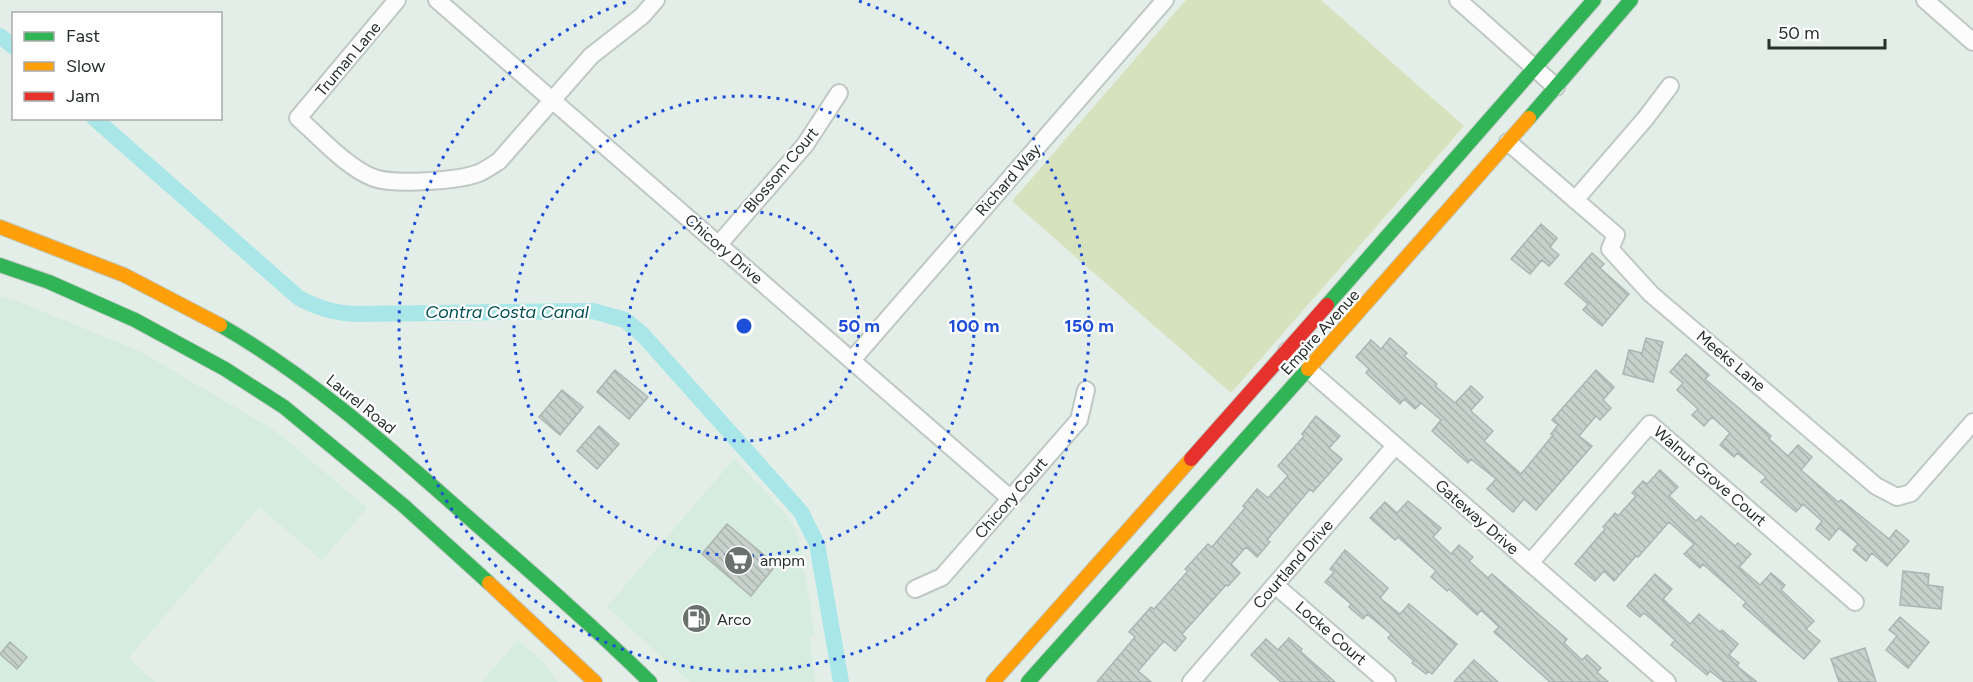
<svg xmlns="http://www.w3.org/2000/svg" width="1973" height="682" font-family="Figtree,sans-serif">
<defs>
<pattern id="building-back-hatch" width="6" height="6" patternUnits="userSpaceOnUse" patternTransform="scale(1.5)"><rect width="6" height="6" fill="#c6d1cc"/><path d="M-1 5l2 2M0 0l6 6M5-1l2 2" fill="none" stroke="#aab4af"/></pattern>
</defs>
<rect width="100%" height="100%" fill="#e2eee7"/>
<path fill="#d6ecdf" d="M0,297L19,302L141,352L269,427L289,442L367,508L322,560L259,507L128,658L155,682H0Z
M734,459L783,511L795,528L801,550L815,636L809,637L815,682H690L607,607Z
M518,640L542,661L558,682H482Z"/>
<path fill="#d6e2bd" d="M1186,0H1321L1464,126L1231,393L1012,201Z"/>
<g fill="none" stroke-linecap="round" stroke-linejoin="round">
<path stroke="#a8e6e8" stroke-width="16" d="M0,36L14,47
M94,118L299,298C318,308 334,313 356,314L593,311L625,320L642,334L801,512L817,544L841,682"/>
</g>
<path fill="url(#building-back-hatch)" stroke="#acb5b1" stroke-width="1.5" d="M1541,224L1557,238L1550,247L1559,255L1549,266L1542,260L1530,274L1511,259Z
M1592,253L1604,264L1600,268L1629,294L1602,326L1583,310L1588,304L1565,284Z
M1390,338L1407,353L1404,356L1437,384L1435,386L1455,403L1471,386L1483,397L1471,410L1472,412L1493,431L1484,441L1521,474L1553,435L1551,434L1558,425L1552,420L1596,370L1614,387L1603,400L1611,408L1600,420L1596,416L1579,436L1592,446L1536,510L1524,499L1513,512L1487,489L1496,479L1471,459L1468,463L1432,431L1441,420L1421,403L1415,409L1404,399L1400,404L1366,373L1369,369L1356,357L1371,340L1381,349Z
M1646,338L1663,342L1653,382L1623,374L1629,350L1642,353Z
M1686,354L1709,375L1705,379L1771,436L1769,439L1788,456L1798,445L1812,457L1801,470L1838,502L1841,500L1889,539L1896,530L1909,541L1887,566L1872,553L1866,561L1853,550L1858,544L1839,528L1829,540L1816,529L1822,521L1803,504L1796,512L1761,482L1766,477L1737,453L1734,457L1720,445L1730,433L1712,417L1704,426L1692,415L1698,409L1677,390L1683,383L1670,372Z
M615,370L648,397L629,419L597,392Z
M562,390L583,407L560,435L539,417Z
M1316,416L1340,436L1329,448L1342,459L1313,492L1310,489L1267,540L1270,542L1257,557L1246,547L1231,564L1240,573L1228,586L1226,585L1182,634L1186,638L1175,651L1164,641L1138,671L1151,682H1097L1135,637L1129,632L1151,607L1154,609L1188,571L1185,569L1208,544L1212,547L1245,508L1243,506L1257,489L1268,498L1288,476L1278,466L1304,436L1302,434Z
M599,426L619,444L597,469L577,451Z
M1660,470L1678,487L1669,496L1696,521L1701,516L1735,546L1738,543L1751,554L1739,567L1760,585L1771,573L1785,585L1781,590L1814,621L1806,629L1820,641L1804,659L1743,606L1746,602L1703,564L1700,568L1684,554L1694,544L1669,522L1638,557L1636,556L1614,581L1604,571L1595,581L1575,564L1605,529L1603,527L1615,513L1618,516L1636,496L1632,493L1643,481L1647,484Z
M1408,501L1441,528L1433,537L1451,554L1459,545L1473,557L1469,561L1488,578L1492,574L1567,639L1564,643L1582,660L1587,655L1601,668L1597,672L1608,682H1550L1494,632L1499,627L1481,610L1477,615L1449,589L1447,591L1431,577L1436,571L1398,537L1395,540L1370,518L1385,502L1397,513Z
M727,524L776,565L751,596L702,554Z
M1345,550L1388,588L1380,598L1400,614L1409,604L1457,644L1432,674L1428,671L1426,674L1412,663L1414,661L1388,638L1391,634L1367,614L1363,619L1349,607L1351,604L1325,582L1334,572L1330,569Z
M1903,571L1929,574L1928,585L1943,587L1941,609L1900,605Z
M1655,574L1672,589L1663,599L1690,624L1699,614L1720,632L1722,630L1738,644L1729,655L1739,663L1737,666L1757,682H1724L1710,671L1707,675L1671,645L1675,640L1657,624L1644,613L1640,617L1627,606Z
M1900,617L1929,642L1908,668L1886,650L1897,636L1889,630Z
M1289,638L1302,649L1300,651L1335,682H1281L1251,655L1266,639L1278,650Z
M10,642L27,657L17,669L0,654Z
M1865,648L1876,682H1839L1831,659Z
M1474,660L1498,682H1454Z"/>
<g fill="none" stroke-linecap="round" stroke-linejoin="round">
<defs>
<path id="street" d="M397,0L298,118C320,137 347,168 374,178C394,185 459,181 479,173C486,170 493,165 499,161L591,56L642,16L656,0
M437,0L1011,499
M1458,0L1556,87
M1925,0L1973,42
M1508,142L1616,235L1610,249L1651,294L1876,486L1897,497L1911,493L1973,422
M1575,200L1645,119L1670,86
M719,244L805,145L839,93
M1287,351L1667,682
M852,360L1165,0
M1530,563L1650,424L1855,602
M1275,585L1387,682
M915,589L942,577L1079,420L1086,390
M1191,682L1395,446"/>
<path id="fast" d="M1529,118L1631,0
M0,265L49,282L135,320L225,369L284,407L404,506L489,583
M1327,305L1594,0
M220,325C309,376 385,444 461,511C525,567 589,622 650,682
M1028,682L1308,369"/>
<path id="slow" d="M0,227L124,275L220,325
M1308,369L1529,118
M489,583L595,682
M993,682L1191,459"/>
<path id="jam" d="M1191,459L1327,305"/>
</defs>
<use href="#street" stroke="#bfc8c3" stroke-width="20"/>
<use href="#fast" stroke="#bfc8c3" stroke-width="16"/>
<use href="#slow" stroke="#bfc8c3" stroke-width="16"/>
<use href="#jam" stroke="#bfc8c3" stroke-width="16"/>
<use href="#street" stroke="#fbfcfb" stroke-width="16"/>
<use href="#fast" stroke="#30b455" stroke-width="14"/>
<use href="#slow" stroke="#ff9f0a" stroke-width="14"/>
<use href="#jam" stroke="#e5322d" stroke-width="14"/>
</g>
<g fill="none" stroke="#1d4ed8" stroke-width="3" stroke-dasharray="3 6">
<circle cx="744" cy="326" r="115"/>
<circle cx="744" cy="326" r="230"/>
<path d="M859 1A345 345 0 1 1 629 1"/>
</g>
<defs>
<symbol id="supermarket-disc" viewBox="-11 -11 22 22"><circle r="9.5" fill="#69726d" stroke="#fff"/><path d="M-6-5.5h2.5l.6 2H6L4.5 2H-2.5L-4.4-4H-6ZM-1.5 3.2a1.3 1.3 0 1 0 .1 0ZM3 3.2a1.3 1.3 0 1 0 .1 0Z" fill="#fff"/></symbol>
<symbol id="fuel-disc" viewBox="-11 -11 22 22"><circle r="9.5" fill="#69726d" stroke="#fff"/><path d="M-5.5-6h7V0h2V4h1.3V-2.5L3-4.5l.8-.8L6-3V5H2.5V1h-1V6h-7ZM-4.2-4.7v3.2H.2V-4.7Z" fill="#fff"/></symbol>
</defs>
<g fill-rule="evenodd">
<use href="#supermarket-disc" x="722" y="544" width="33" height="33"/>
<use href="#fuel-disc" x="680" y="602" width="33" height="33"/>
</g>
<g text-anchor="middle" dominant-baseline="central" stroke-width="4.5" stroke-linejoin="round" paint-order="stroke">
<g font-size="16" fill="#28302b" stroke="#fff">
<text transform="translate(348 59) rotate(-50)">Truman Lane</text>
<text transform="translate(781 170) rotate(-50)">Blossom Court</text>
<text transform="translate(1008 180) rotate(-49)">Richard Way</text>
<text transform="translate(724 249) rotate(41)">Chicory Drive</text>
<text transform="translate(1320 332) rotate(-48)">Empire Avenue</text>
<text transform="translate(1731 361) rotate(40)">Meeks Lane</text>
<text transform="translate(361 404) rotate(39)">Laurel Road</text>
<text transform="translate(1710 476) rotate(41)">Walnut Grove Court</text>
<text transform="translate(1011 498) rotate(-49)">Chicory Court</text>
<text transform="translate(1477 517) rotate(41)">Gateway Drive</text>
<text transform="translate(1293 564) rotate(-49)">Courtland Drive</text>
<text transform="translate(1331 633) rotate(41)">Locke Court</text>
</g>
<g font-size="16" fill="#28302b" stroke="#fff" text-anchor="start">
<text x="760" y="560">ampm</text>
<text x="717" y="619">Arco</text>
</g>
<g font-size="18" font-style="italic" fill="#005055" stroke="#fff">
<text x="507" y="312">Contra Costa Canal</text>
</g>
</g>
<circle cx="744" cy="326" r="9" fill="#1d4ed8" stroke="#fff" stroke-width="3"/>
<g font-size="18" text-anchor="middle" font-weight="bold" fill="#1d4ed8" stroke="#fff" stroke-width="4.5" stroke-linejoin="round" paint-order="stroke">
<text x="859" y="332">50 m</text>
<text x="974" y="332">100 m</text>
<text x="1089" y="332">150 m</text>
</g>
<rect x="12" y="12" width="210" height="108" fill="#ffffff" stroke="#a9acaa" stroke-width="1.5"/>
<rect x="24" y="32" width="30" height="9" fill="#30b455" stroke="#a9acaa" stroke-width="1.5"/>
<text x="66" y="42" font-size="18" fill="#28302b">Fast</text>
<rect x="24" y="62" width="30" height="9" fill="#ff9f0a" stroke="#a9acaa" stroke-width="1.5"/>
<text x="66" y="72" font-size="18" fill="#28302b">Slow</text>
<rect x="24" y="92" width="30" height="9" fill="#e5322d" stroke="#a9acaa" stroke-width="1.5"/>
<text x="66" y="102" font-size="18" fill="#28302b">Jam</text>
<path d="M1769 39v9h116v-9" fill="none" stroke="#28302b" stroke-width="3"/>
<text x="1778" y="39" font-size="18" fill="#28302b" stroke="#ffffff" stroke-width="4.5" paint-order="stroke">50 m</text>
</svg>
